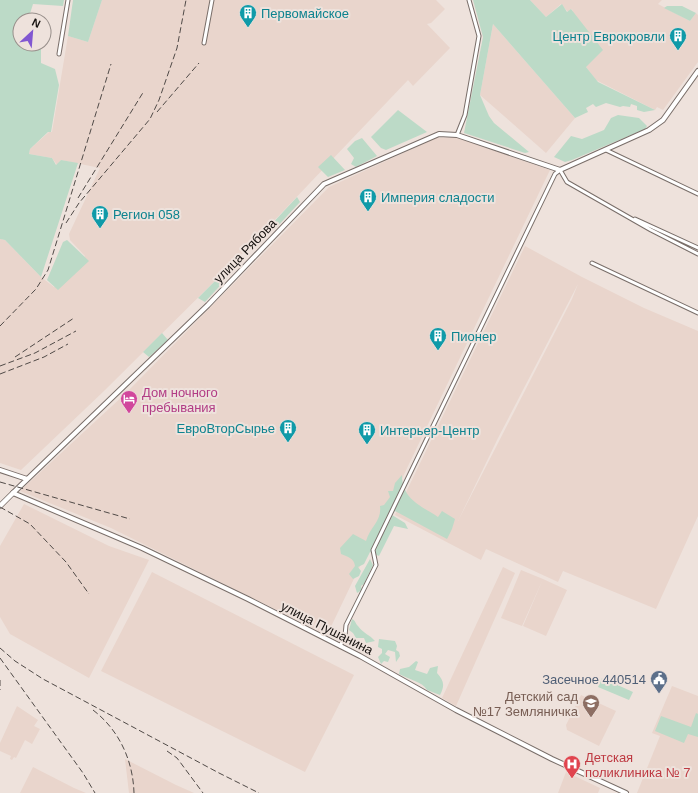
<svg xmlns="http://www.w3.org/2000/svg" width="698" height="793" font-family="Helvetica,sans-serif">
<rect width="100%" height="100%" fill="#eee2dc"/>
<path fill="#e9d5cc" fill-rule="evenodd" d="M102,0H436L445,9L431,23L427,24L450,48L413,86L408,80L249,247L104,391L21,470L0,463V239L5,240L41,277L54,287L85,256L70,240L69,234L100,168L61,160L57,165L52,158L29,154L30,149L49,132H52L68,36L88,42Z
M530,0H662L658,4L686,19L690,21L696,13L698,15V62L663,110L657,107L655,110L596,80L586,67L572,9L568,12L561,4L546,17Z
M493,24L575,118L546,153L480,95Z
M455,137L550,170L327,635L111,528L20,491L125,394L329,187L436,138Z
M525,246L582,277L644,308L698,331V516L656,609L563,571L558,582L486,549L481,560L395,515ZM578,284L572,299L458,521L498,438Z
M24,504L109,546L149,560L89,678L10,634L0,617V546Z
M503,567L515,573L456,706L442,698Z
M521,570L543,579L522,626L501,618Z
M152,572L354,675L305,772L101,671Z
M543,579L567,590L546,636L523,626Z
M672,686L698,696V793H637L660,736L652,733Z
M581,695L616,711L599,746L567,730L566,725Z
M17,706L38,720L34,726L40,729L32,744L25,740L16,758L14,757L12,760L10,759L11,756L0,751V743Z
M125,759L176,785L194,793H129Z
M33,767L74,788L86,793H20Z
M566,772L600,788L598,793H558Z"/>
<path fill="#bcdac7" d="M0,0H64L63,6L33,4L28,20H20V44H41V63L55,69L59,85L51,132H48L30,149L29,154L52,158L56,165L61,160L78,163L41,277L5,240L0,239Z
M73,0H102L88,42L68,36Z
M473,0H530L546,17L562,4L567,12L571,9L603,50L586,67L598,82L655,110L644,112L637,110V106L631,104L630,107L623,106L620,107L606,103L596,107L593,104L586,108L588,112L575,118L493,24L480,95L489,116L494,123L529,152L525,153L464,133L483,37Z
M667,6H682L696,13L690,21L664,8Z
M398,110L427,132L386,150L381,148L371,137Z
M618,115L639,118L647,126L645,129L572,160L565,162L554,157L571,136L582,139L604,130L611,118Z
M362,138L377,156L356,167L351,164L354,158L347,149L355,141Z
M331,155L345,170L328,177L318,167Z
M297,197L300,202L275,229L268,228Z
M67,240L89,261L58,290L47,280L63,242Z
M225,271L229,276L205,302L198,298Z
M162,333L168,340L149,357L143,352Z
M402,475C402,499 420,505 438,517L442,511L455,519L452,529L447,539L395,511L392,515L405,523L408,529L394,526L379,556L370,552L364,564L358,567L361,571L359,576L353,579L349,574L355,566C354,558 348,557 341,554L340,548L353,534L366,541C370,527 382,521 380,506L384,505L390,497L388,491H393L395,483Z
M370,559L373,565L364,584L361,586L362,590L357,593L355,586Z
M352,619C356,621 355,623 358,626C363,633 370,635 375,641L366,643L364,638H356L353,633L349,630Z
M379,639L395,641L397,646L396,650L399,652L400,656L396,662L395,652L388,650L385,654L390,657L388,662L384,661L381,664L378,657L382,653V649L378,647Z
M416,661L418,662L415,670L427,674L430,668L438,666L437,673C444,681 445,685 440,695L427,690C423,682 408,679 399,674L400,669L409,667Z
M602,678L633,692L629,700L598,687Z
M696,713L698,714V737L688,734L684,743L655,731L661,716L691,727Z"/>
<g fill="none" stroke-linecap="round" stroke-linejoin="round">
<defs>
<path id="minor" d="M204,43L212,0
M59,54L68,0
M457,135L465,115L479,36L469,0
M606,150L698,194
M635,219L698,248
M592,263L698,313
M340,646L345,636L346,625L376,565L373,550L555,174L560,170L567,182L651,230L698,254"/>
<path id="tertiary" d="M0,470L27,479
M626,793L552,759L456,710L360,656L248,599L142,548L13,493L208,305L324,184L439,134L457,135L560,170L649,130L663,120L698,71"/>
<path id="secondary" d="M0,506L13,493"/>
</defs>
<use href="#minor" stroke="#796e69" stroke-width="5"/>
<use href="#tertiary" stroke="#796e69" stroke-width="6"/>
<use href="#secondary" stroke="#796e69" stroke-width="6"/>
<use href="#minor" stroke="#fff" stroke-width="3"/>
<use href="#tertiary" stroke="#fff" stroke-width="4"/>
<use href="#secondary" stroke="#fff" stroke-width="4.5"/>
<path stroke="#504a47" stroke-width="1" stroke-dasharray="6 3" stroke-linecap="butt" d="M157,112L199,63
M78,198L144,91
M66,223L79,203L150,119L159,100L177,48L186,0
M0,326L36,289L48,270L111,64
M15,357L74,318
M0,366L35,353L76,331
M0,374L44,357L68,344
M0,482L130,519
M0,507L30,524L66,562L89,594
M0,648L15,661L43,679L219,773L259,793
M0,658L83,773L95,793
M0,680V690
M93,710C119,730 133,760 134,793
M167,751L177,758L203,793"/>
</g>
<defs>
<symbol id="building-pin" viewBox="-11 -11 22 30"><path d="M0 17L-7.5 6A9.5 9.5 0 1 1 7.5 6Z" fill="#0f9aa8" stroke="#eee2dc"/><path d="M-4-6H4V6H1V3H-1V6H-4ZM-2.5-4.3h1.7v1.8h-1.7ZM.8-4.3h1.7v1.8H.8ZM-2.5-1h1.7V.8h-1.7ZM.8-1h1.7V.8H.8Z" fill="#fff"/></symbol>
<symbol id="hotel-pin" viewBox="-11 -11 22 30"><path d="M0 17L-7.5 6A9.5 9.5 0 1 1 7.5 6Z" fill="#d1479c" stroke="#eee2dc"/><path d="M-6-4.5h1.5V1H6V5H4.5V3h-9V5H-6ZM-4 0a1.8 1.8 0 1 1 3.6 0ZM.5 0V-2.5h3Q6-2.5 6 0Z" fill="#fff"/></symbol>
<symbol id="civic-pin" viewBox="-11 -11 22 30"><path d="M0 17L-7.5 6A9.5 9.5 0 1 1 7.5 6Z" fill="#5c6f8a" stroke="#eee2dc"/><path d="M-.6-6.5H3V-4.5H.6V-3L4-1V1h2V6H-6V1h2V-1L-.6-3ZM-1.2 2.5V6h2.4V2.5Z" fill="#fff"/></symbol>
<symbol id="school-pin" viewBox="-11 -11 22 30"><path d="M0 17L-7.5 6A9.5 9.5 0 1 1 7.5 6Z" fill="#8d6e63" stroke="#eee2dc"/><path d="M0-5L7-2L0 1L-7-2ZM-4 1L0 2.5L4 1V4Q0 6-4 4Z" fill="#fff"/></symbol>
<symbol id="hospital-pin" viewBox="-11 -11 22 30"><path d="M0 17L-7.5 6A9.5 9.5 0 1 1 7.5 6Z" fill="#e0444e" stroke="#eee2dc"/><path d="M-5-5h3v3.5h4V-5h3V5h-3V1.5h-4V5h-3Z" fill="#fff"/></symbol>
</defs>
<g fill-rule="evenodd">
<use href="#building-pin" x="238" y="3" width="20" height="27"/>
<use href="#building-pin" x="668" y="26" width="20" height="27"/>
<use href="#building-pin" x="358" y="187" width="20" height="27"/>
<use href="#building-pin" x="90" y="204" width="20" height="27"/>
<use href="#building-pin" x="428" y="326" width="20" height="27"/>
<use href="#hotel-pin" x="119" y="389" width="20" height="27"/>
<use href="#building-pin" x="278" y="418" width="20" height="27"/>
<use href="#building-pin" x="357" y="420" width="20" height="27"/>
<use href="#civic-pin" x="649" y="669" width="20" height="27"/>
<use href="#school-pin" x="581" y="693" width="20" height="27"/>
<use href="#hospital-pin" x="562" y="754" width="20" height="27"/>
</g>
<g text-anchor="middle" dominant-baseline="central" stroke-width="4" stroke-linejoin="round" paint-order="stroke">
<g font-size="13" fill="#0d838f" stroke="#eee2dc" text-anchor="start">
<text x="261" y="13">Первомайское</text>
<text x="665" y="36" text-anchor="end">Центр Еврокровли</text>
<text x="381" y="197">Империя сладости</text>
<text x="113" y="214">Регион 058</text>
<text x="451" y="336">Пионер</text>
<text x="275" y="428" text-anchor="end">ЕвроВторСырье</text>
<text x="380" y="430">Интерьер-Центр</text>
</g>
<g font-size="13" fill="#171311" stroke="#eee2dc">
<text transform="translate(245 251) rotate(-46)">улица Рябова</text>
<text transform="translate(327 628) rotate(27)">улица Пушанина</text>
</g>
<g font-size="13" fill="#b23c85" stroke="#eee2dc" text-anchor="start">
<text x="142" y="392">Дом ночного<tspan x="142" dy="15">пребывания</tspan></text>
</g>
<g font-size="13" fill="#4e5e75" stroke="#eee2dc" text-anchor="end">
<text x="646" y="679">Засечное 440514</text>
</g>
<g font-size="13" fill="#785e54" stroke="#eee2dc" text-anchor="end">
<text x="578" y="696">Детский сад<tspan x="578" dy="15">№17 Земляничка</tspan></text>
</g>
<g font-size="13" fill="#be3a42" stroke="#eee2dc" text-anchor="start">
<text x="585" y="757">Детская<tspan x="585" dy="15">поликлиника № 7</tspan></text>
</g>
</g>
<g transform="translate(32 32) rotate(26)"><circle r="19" fill="#eee2dc" stroke="#988f8b"/>
<path d="M0-3L7 15L0 10L-7 15Z" fill="#8157d1"/>
<text y="-6" font-size="11" font-weight="bold" text-anchor="middle" fill="#171311">N</text>
</g>
</svg>
